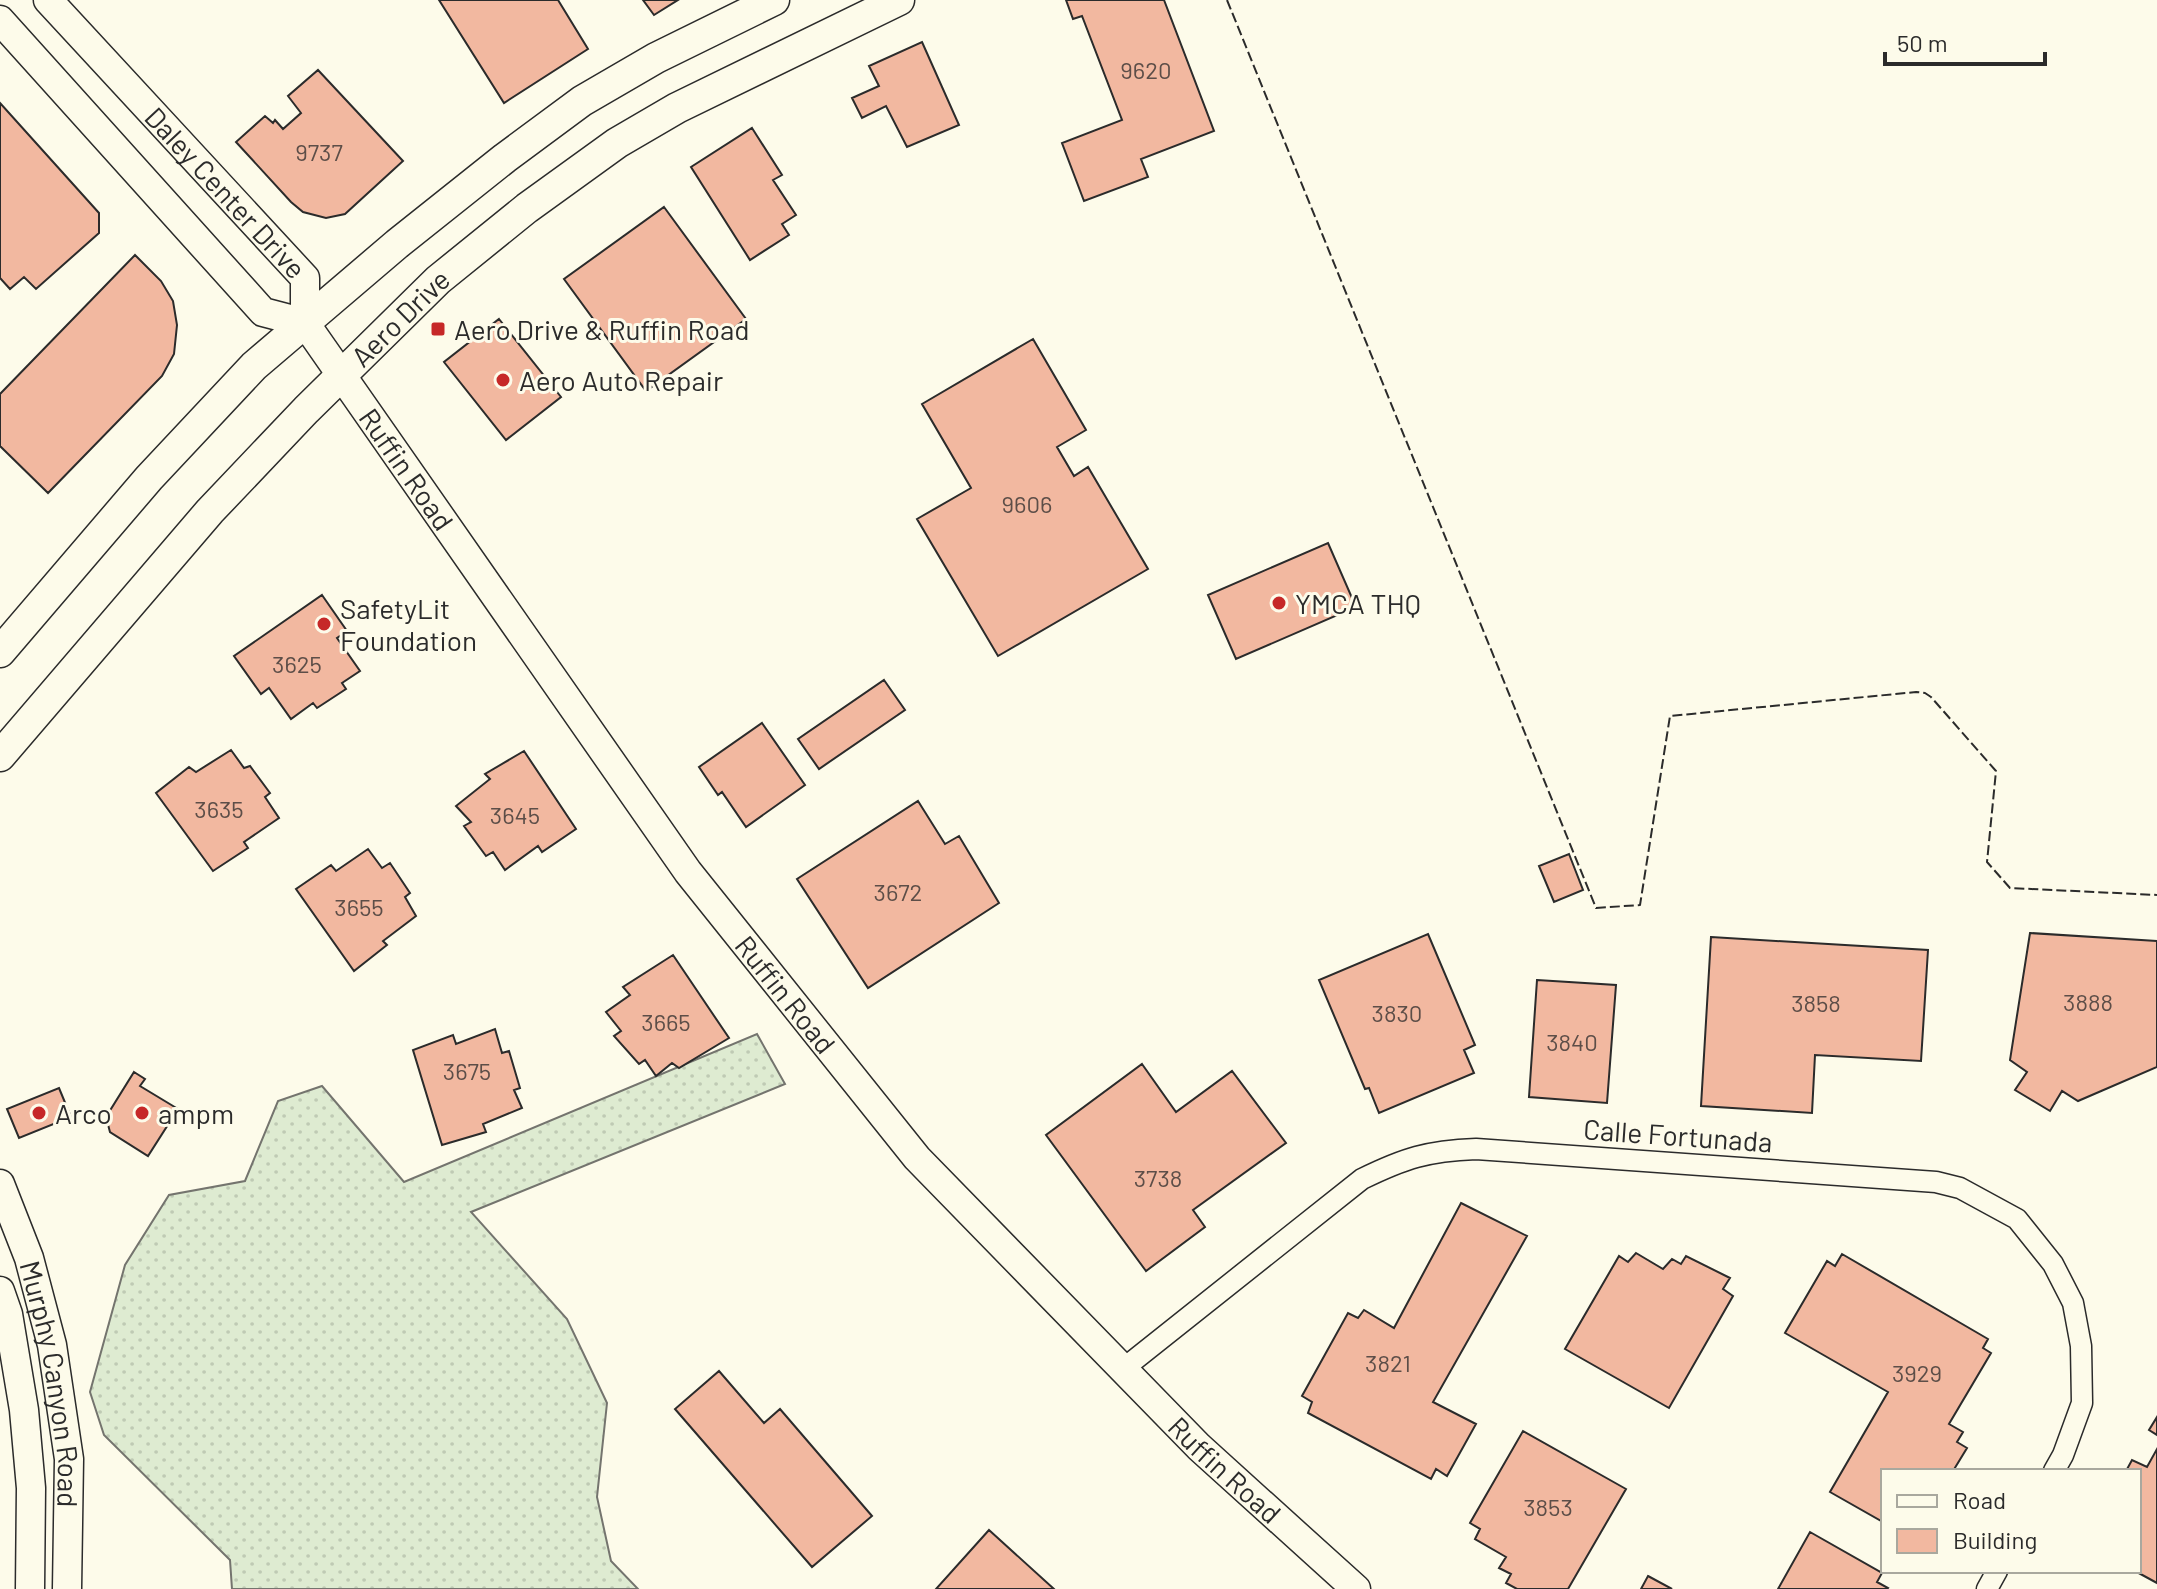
<svg xmlns="http://www.w3.org/2000/svg" width="2157" height="1589" font-family="Barlow,sans-serif">
<defs>
<pattern id="grass-dots" width="8" height="8" patternUnits="userSpaceOnUse" patternTransform="scale(2)"><rect width="8" height="8" fill="#deebd1"/><path d="M2 2h.1M6 6h.1" fill="none" stroke="#bfcab4" stroke-width="1.8" stroke-linecap="round"/></pattern>
</defs>
<rect width="100%" height="100%" fill="#fdfbea"/>
<path fill="url(#grass-dots)" stroke="#74746e" stroke-width="2" d="M757,1034L785,1084L471,1212L567,1319L607,1403L597,1497L611,1561L638,1589H232L230,1560L104,1435L90,1392L125,1265L169,1195L245,1181L278,1101L322,1086L404,1182Z"/>
<path fill="#f2b8a0" stroke="#2b2b2b" stroke-width="2" d="M439,0H558L588,49L504,103Z
M643,0H678L654,15Z
M1066,0H1164L1214,131L1141,159L1148,177L1084,201L1062,143L1122,120L1082,16L1073,19Z
M922,42L959,125L907,147L886,106L862,118L852,98L879,86L869,66Z
M318,70L403,161L345,214L326,218L303,212L291,202L236,142L265,116L273,123L275,120L283,129L301,113L288,96Z
M0,103L99,213V233L36,289L24,277L10,289L0,278Z
M752,128L782,175L773,180L796,215L782,224L789,235L750,260L691,167Z
M664,207L746,319L646,391L564,279Z
M135,255L161,281L173,301L177,325L174,354L162,376L48,493L0,446V394Z
M499,319L561,397L506,440L444,362Z
M1033,339L1086,430L1057,447L1074,476L1088,467L1148,569L998,656L917,519L971,488L922,404Z
M1328,543L1356,607L1236,659L1208,595Z
M322,595L347,631L337,638L360,671L342,683L346,689L317,708L313,703L291,719L269,688L261,694L234,656Z
M884,680L905,710L819,769L798,739Z
M762,723L805,785L746,827L722,792L718,795L699,767Z
M231,750L244,768L250,766L270,793L265,797L279,818L244,842L248,848L213,871L156,793L189,767L196,772Z
M524,751L576,829L542,852L538,846L505,870L493,852L486,856L464,826L471,822L456,806L490,779L485,774Z
M918,801L945,844L959,836L999,903L868,988L797,879Z
M368,849L382,868L390,863L410,893L405,897L416,916L383,941L387,945L354,971L296,889L331,865L336,871Z
M1569,854L1583,890L1554,902L1539,866Z
M2030,933L2157,941V1067L2078,1101L2062,1091L2050,1111L2015,1090L2027,1072L2010,1060Z
M1428,934L1475,1045L1464,1050L1474,1073L1379,1113L1369,1088L1365,1089L1319,980Z
M1711,937L1928,950L1921,1061L1815,1055L1812,1113L1701,1106Z
M673,955L729,1038L679,1068L672,1063L656,1076L645,1060L639,1064L614,1036L621,1031L606,1012L630,995L623,987Z
M1537,980L1616,985L1607,1103L1529,1097Z
M495,1029L502,1053L509,1051L520,1088L514,1090L522,1108L483,1124L486,1132L442,1145L413,1050L453,1035L456,1044Z
M1142,1064L1176,1112L1232,1071L1286,1143L1193,1210L1205,1227L1146,1271L1046,1135Z
M134,1072L145,1079L140,1086L178,1109L148,1156L110,1132L106,1117Z
M59,1088L71,1117L19,1138L7,1109Z
M1461,1203L1527,1236L1433,1402L1476,1424L1447,1476L1436,1469L1431,1479L1308,1413L1312,1402L1302,1396L1348,1313L1358,1318L1364,1310L1394,1328Z
M1636,1253L1663,1269L1672,1259L1681,1264L1686,1256L1730,1278L1723,1289L1733,1296L1669,1408L1565,1349L1619,1256L1628,1262Z
M1842,1254L1988,1339L1983,1348L1991,1353L1949,1424L1963,1432L1957,1442L1967,1448L1953,1471H1883V1522L1830,1492L1888,1392L1785,1333L1827,1261L1835,1266Z
M719,1371L764,1423L780,1409L872,1516L812,1567L675,1409Z
M2157,1417V1435L2149,1430Z
M1523,1431L1626,1489L1568,1589H1517L1506,1583L1511,1574L1499,1568L1506,1557L1475,1539L1480,1529L1470,1523Z
M2157,1449V1583L2135,1571H2139V1471H2126L2132,1460L2147,1467Z
M989,1530L1054,1589H936Z
M1810,1532L1882,1573L1877,1582L1888,1588L1887,1589H1778Z
M1648,1576L1672,1589H1641Z"/>
<g fill="none" stroke-linecap="round" stroke-linejoin="round">
<defs>
<path id="street" d="M1123,1369L1362,1179C1405,1158 1427,1151 1476,1149L1936,1182L1960,1188L2017,1219L2053,1264L2073,1303L2081,1346L2082,1403L2063,1455L2054,1471
M1987,1589L1997,1571"/>
<g id="secondary">
<path id="s1" d="M48,0L305,278V323"/>
<path d="M0,20L263,312L305,323"/>
<path id="s2" d="M305,323L688,872L917,1158L1199,1447L1356,1589"/>
<path id="s3" d="M0,1184L29,1258L52,1345L69,1459L67,1589"/>
<path d="M0,1291L8,1314L24,1410L31,1488L30,1589"/>
</g>
<g id="primary">
<path d="M0,652L149,478L254,366L397,244L505,158L582,101L656,58L774,0"/>
<path id="s4" d="M0,756L210,511L306,410L438,280L527,208L617,143L677,108L899,0"/>
</g>
</defs>
<use href="#street" stroke="#2b2b2b" stroke-width="23"/>
<use href="#secondary" stroke="#2b2b2b" stroke-width="31"/>
<use href="#primary" stroke="#2b2b2b" stroke-width="33"/>
<use href="#street" stroke="#fdfbea" stroke-width="20"/>
<use href="#secondary" stroke="#fdfbea" stroke-width="28"/>
<use href="#primary" stroke="#fdfbea" stroke-width="30"/>
<path stroke="#2b2b2b" stroke-width="2" stroke-dasharray="10 4" stroke-linecap="butt" d="M1227,0L1596,908L1640,905L1670,716L1916,692L1925,693L1931,697L1996,771L1987,862L2010,888L2157,895"/>
</g>
<g fill="#c62828" stroke="#fdfbea" stroke-width="3">
<rect x="430" y="321" width="16" height="16" rx="4"/>
<circle cx="503" cy="380" r="8"/>
<circle cx="1279" cy="603" r="8"/>
<circle cx="324" cy="624" r="8"/>
<circle cx="39" cy="1113" r="8"/>
<circle cx="142" cy="1113" r="8"/>
</g>
<g text-anchor="middle" dominant-baseline="central" stroke-width="6" stroke-linejoin="round" paint-order="stroke">
<g font-size="24" fill="#5d4e48">
<text x="1146" y="69">9620</text>
<text x="319" y="151">9737</text>
<text x="1027" y="503">9606</text>
<text x="297" y="663">3625</text>
<text x="219" y="808">3635</text>
<text x="515" y="814">3645</text>
<text x="898" y="891">3672</text>
<text x="359" y="906">3655</text>
<text x="2088" y="1001">3888</text>
<text x="1816" y="1002">3858</text>
<text x="1397" y="1012">3830</text>
<text x="666" y="1021">3665</text>
<text x="1572" y="1041">3840</text>
<text x="467" y="1070">3675</text>
<text x="1158" y="1177">3738</text>
<text x="1388" y="1362">3821</text>
<text x="1917" y="1372">3929</text>
<text x="1548" y="1506">3853</text>
</g>
<g font-size="28" fill="#2b2b2b" stroke="#fdfbea">
<text stroke="none"><textPath href="#s1" startOffset="262">Daley Center Drive</textPath></text>
<text stroke="none"><textPath href="#s4" startOffset="594">Aero Drive</textPath></text>
<text stroke="none"><textPath href="#s2" startOffset="178">Ruffin Road</textPath></text>
<text stroke="none"><textPath href="#s2" startOffset="826">Ruffin Road</textPath></text>
<text transform="translate(1678 1135) rotate(4)">Calle Fortunada</text>
<text stroke="none"><textPath href="#s3" startOffset="208">Murphy Canyon Road</textPath></text>
<text stroke="none"><textPath href="#s2" startOffset="1474">Ruffin Road</textPath></text>
</g>
<g font-size="28" fill="#2b2b2b" stroke="#fdfbea" text-anchor="start">
<text x="454" y="329">Aero Drive &amp; Ruffin Road</text>
<text x="519" y="380">Aero Auto Repair</text>
<text x="1295" y="603">YMCA THQ</text>
<text x="340" y="608">SafetyLit<tspan x="340" dy="32">Foundation</tspan></text>
<text x="55" y="1113">Arco</text>
<text x="158" y="1113">ampm</text>
</g>
</g>
<rect x="1881" y="1469" width="260" height="104" fill="#fdfbea" stroke="#a9a89e" stroke-width="2"/>
<rect x="1897" y="1495" width="40" height="12" fill="#fdfbea" stroke="#a9a89e" stroke-width="2"/>
<text x="1953" y="1509" font-size="24" fill="#2b2b2b">Road</text>
<rect x="1897" y="1529" width="40" height="24" fill="#f2b8a0" stroke="#a9a89e" stroke-width="2"/>
<text x="1953" y="1549" font-size="24" fill="#2b2b2b">Building</text>
<path d="M1885 52v12h160v-12" fill="none" stroke="#2b2b2b" stroke-width="4"/>
<text x="1897" y="52" font-size="24" fill="#2b2b2b" stroke="#fdfbea" stroke-width="6" paint-order="stroke">50 m</text>
</svg>
